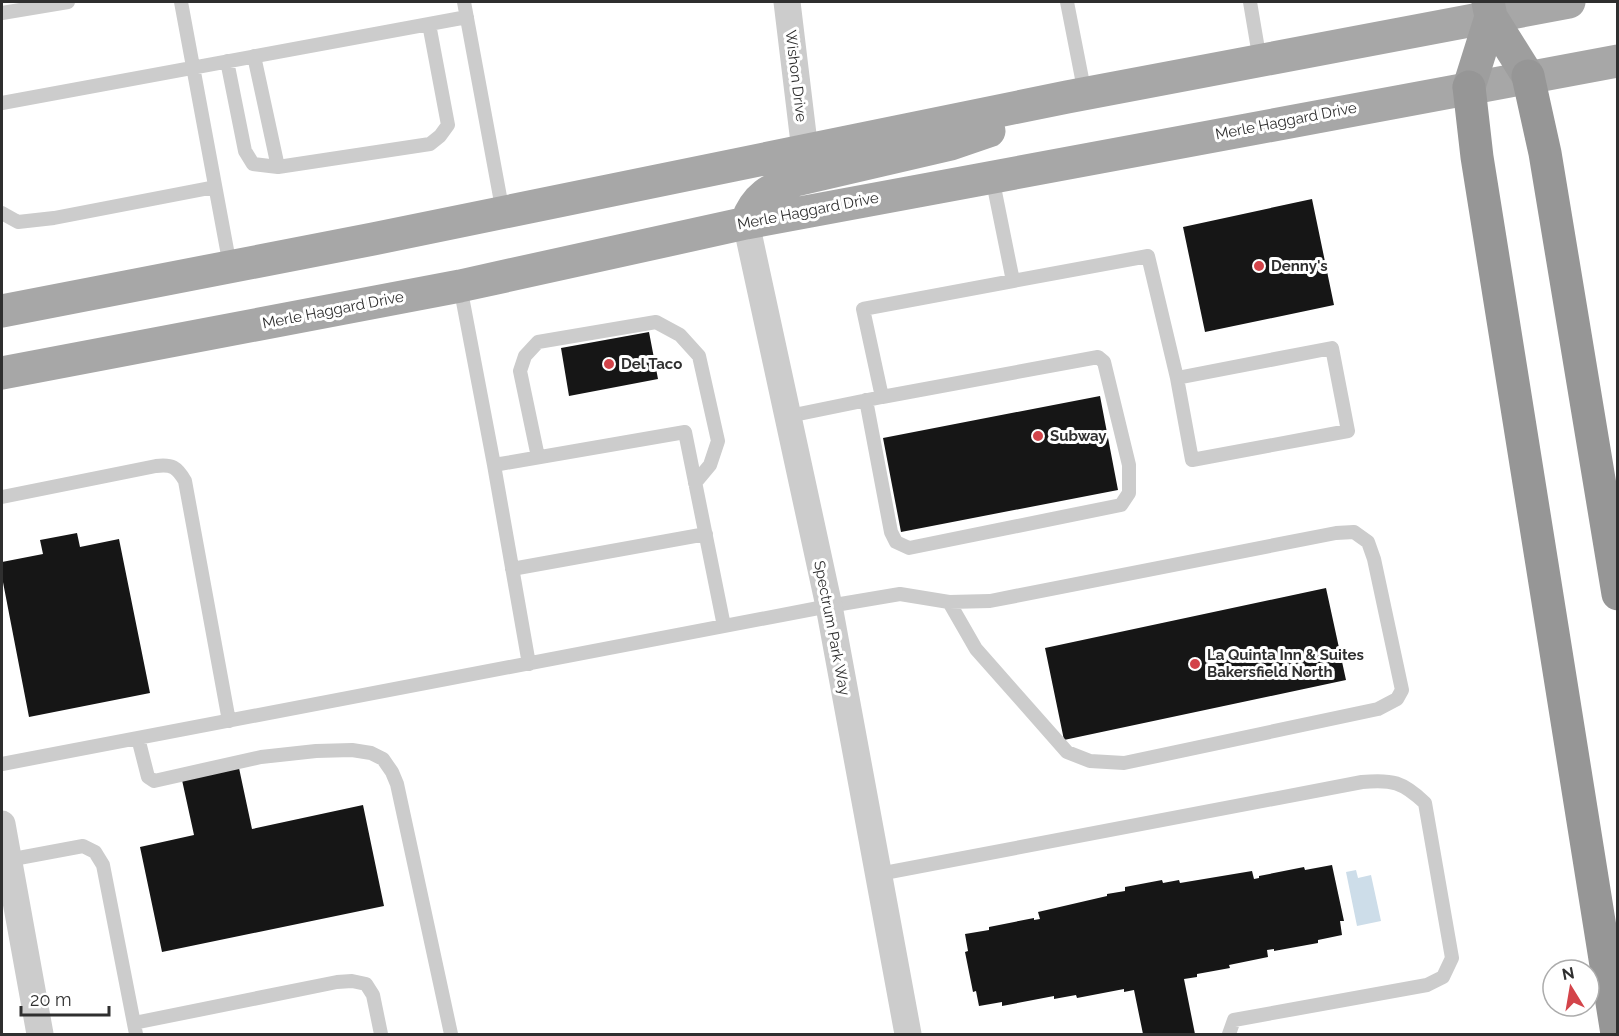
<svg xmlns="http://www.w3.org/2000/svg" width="1619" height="1036" font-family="Raleway,sans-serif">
<rect width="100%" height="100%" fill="#fff"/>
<path fill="#cddde9" d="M1356,870L1358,878L1371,875L1381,921L1357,926L1346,872Z"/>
<path fill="#161616" d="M1312,199L1334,305L1205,332L1183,227Z
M649,332L658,379L569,396L561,348Z
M1100,396L1118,490L901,532L883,438Z
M77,533L80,547L119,539L150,693L29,717L2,577V562L43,554L40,540Z
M1326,588L1346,680L1064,740L1045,648Z
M239,768L252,829L363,805L384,906L162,952L140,847L194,835L182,780Z
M1332,865L1344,921H1340L1342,935L1318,940V943L1274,951V949L1267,950L1268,957L1229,965L1230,968L1197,974V977L1184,979L1195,1034H1143L1134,990L1124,992V989L1077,998L1076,995L1054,999V996L1002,1006V1002L979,1006L976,991L973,992L965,952L968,951L965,934L989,930V927L1034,918V920L1040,919L1038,912L1107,896V894L1125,891V887L1162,880L1163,883L1179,880L1180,883L1252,871L1254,879L1259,878V876L1304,867L1305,870Z"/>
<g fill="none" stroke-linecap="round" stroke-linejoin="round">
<path stroke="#ccc" stroke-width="14" d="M181,2L230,266
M464,2L503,213
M1067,2L1085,94
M1250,2L1260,61
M2,13L68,2
M254,56L278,167
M227,61L245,151L253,164L278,167L430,144L440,136L448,125L429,24
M2,103L467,17
M2,213L18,222L54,218L215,187
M1013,281L1148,256L1177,378L1192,460L1348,431L1332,348L1177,378
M460,286L494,465L529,664
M866,400L891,532L896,542L909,548L1121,505L1129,493V465L1104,362L1098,357L882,397
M789,416L882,397L863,309L1013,281L992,177
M538,457L520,371L525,356L538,342L656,322L680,335L699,356L718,441L710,465L695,483
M494,465L685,432L724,626
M2,497L156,466C172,464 177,467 185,481L229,721
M512,569L706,534
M138,738L148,777L154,781L261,757L316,751L352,750L371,753L383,759L392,772L397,784L451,1034
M2,764L829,606L900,594L949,602L990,601L1336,533L1354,532L1368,542L1374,559L1402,690L1397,699L1378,709L1124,763L1090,761L1067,752L976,649L949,602
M8,860L83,846L95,852L103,865L136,1034
M879,874L1362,782C1392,779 1403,782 1425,803L1452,958L1443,977L1427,985L1234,1020L1229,1034
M134,1023L337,982L352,981L366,984L373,995L381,1034"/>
<path stroke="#ccc" stroke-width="27" d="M787,2L805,151
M746,223L829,606L908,1034
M2,824L40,1034"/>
<path stroke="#a7a7a7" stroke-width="33" d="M746,223C756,196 770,189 796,180L951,144L989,131
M2,311L373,239L1067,97L1569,2
M2,373L460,286L746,223L1618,61"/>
<path stroke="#9e9e9e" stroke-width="33" d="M1488,2L1491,17L1528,76
M1469,87L1491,17"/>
<path stroke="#969696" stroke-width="33" d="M1528,76L1545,153L1618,594
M1469,87L1477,157L1617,1034"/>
</g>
<g fill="#d3444a" stroke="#fff" stroke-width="2">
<circle cx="1259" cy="266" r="6"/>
<circle cx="609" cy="364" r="6"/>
<circle cx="1038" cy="436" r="6"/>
<circle cx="1195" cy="664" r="6"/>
</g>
<g text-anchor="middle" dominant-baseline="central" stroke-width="6" stroke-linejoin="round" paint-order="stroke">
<g font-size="15" fill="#2f2f2f" stroke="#fff">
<text transform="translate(796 76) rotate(83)">Wishon Drive</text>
<text transform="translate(1286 121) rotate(-11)">Merle Haggard Drive</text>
<text transform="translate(808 211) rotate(-11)">Merle Haggard Drive</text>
<text transform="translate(333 310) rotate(-11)">Merle Haggard Drive</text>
<text transform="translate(832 628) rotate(79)">Spectrum Park Way</text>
</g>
<g font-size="15" font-weight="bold" fill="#2f2f2f" stroke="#fff" text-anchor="start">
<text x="1271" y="266">Denny's</text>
<text x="621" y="364">Del Taco</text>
<text x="1050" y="436">Subway</text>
<text x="1207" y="655">La Quinta Inn &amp; Suites<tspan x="1207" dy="17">Bakersfield North</tspan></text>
</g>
</g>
<rect width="1619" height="1036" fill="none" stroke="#2f2f2f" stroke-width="6"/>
<g transform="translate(1571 988) rotate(349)"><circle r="28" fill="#ffffff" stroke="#acacac" stroke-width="1.5"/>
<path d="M0-4.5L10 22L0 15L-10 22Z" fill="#d3444a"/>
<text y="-9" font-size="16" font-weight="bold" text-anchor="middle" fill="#2f2f2f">N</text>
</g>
<path d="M21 1006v9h88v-9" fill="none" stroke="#2f2f2f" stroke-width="3"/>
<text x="30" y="1006" font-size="18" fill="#2f2f2f" stroke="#ffffff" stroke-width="4.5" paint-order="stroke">20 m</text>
</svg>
